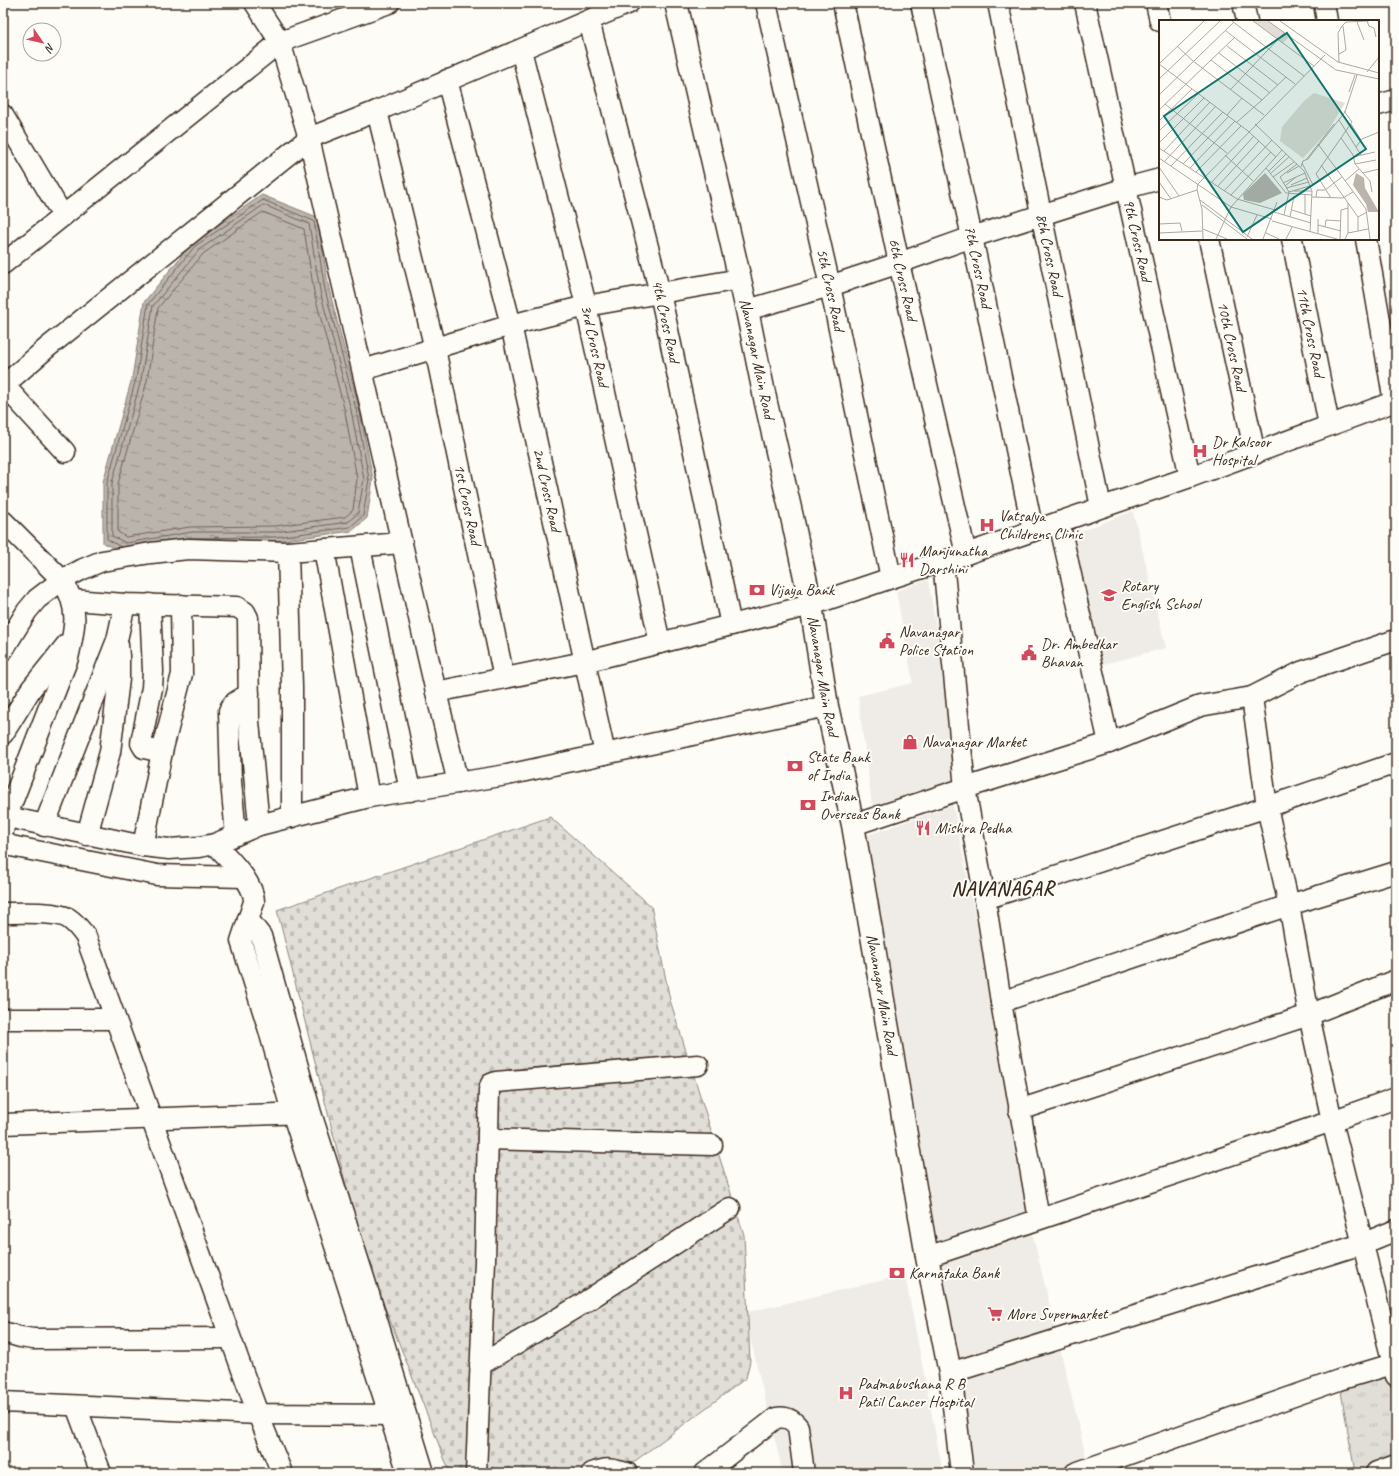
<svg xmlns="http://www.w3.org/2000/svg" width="1399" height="1476" font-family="Caveat,sans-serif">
<defs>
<pattern id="cemetery-stones" width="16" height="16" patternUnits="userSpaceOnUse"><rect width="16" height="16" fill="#e1ded7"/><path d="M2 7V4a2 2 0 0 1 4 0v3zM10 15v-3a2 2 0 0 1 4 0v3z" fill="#c2bfb8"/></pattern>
<pattern id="park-tufts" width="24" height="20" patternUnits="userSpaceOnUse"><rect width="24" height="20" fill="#e1ded7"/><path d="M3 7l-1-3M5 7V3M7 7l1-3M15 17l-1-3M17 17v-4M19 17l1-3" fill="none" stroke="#c2bfb8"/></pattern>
<pattern id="water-ripples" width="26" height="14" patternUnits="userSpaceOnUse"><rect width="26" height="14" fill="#bbb4ad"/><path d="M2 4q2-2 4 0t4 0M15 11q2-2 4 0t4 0" fill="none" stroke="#99938c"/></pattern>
</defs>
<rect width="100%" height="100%" fill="#fdfcf7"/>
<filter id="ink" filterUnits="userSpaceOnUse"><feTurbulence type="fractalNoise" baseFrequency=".025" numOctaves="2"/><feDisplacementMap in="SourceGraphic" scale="8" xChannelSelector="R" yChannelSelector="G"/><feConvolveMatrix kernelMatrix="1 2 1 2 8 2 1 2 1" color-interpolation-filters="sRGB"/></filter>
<g filter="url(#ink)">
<path fill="#efece7" d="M1133,511L1166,648L1084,669L1053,542Z
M928,580L965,789L873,814L858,696L913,683L896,591Z
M953,805L991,997L1034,1240L1090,1473H976L930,1244L854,840Z
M905,1275L943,1473H783L744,1313Z"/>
<path fill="url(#cemetery-stones)" stroke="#8e847a" d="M550,817L651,906L670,1000L744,1235L750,1361L746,1378L619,1473H450L362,1249L277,910Z"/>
<path fill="url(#park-tufts)" stroke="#8e847a" d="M1396,1363V1464L1374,1473H1355L1339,1380Z"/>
<path fill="url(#water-ripples)" stroke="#887d74" d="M262,195L317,217L329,289L359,408L373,479L367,518L352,531L276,541H192L124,553L103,543V482L132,378L144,302L192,243Z"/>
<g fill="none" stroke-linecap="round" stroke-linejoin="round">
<path stroke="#6e6157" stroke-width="1" d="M264,205L309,224L320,291L351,410L364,479L358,513L348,522L275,532H192L126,543L112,536V483L141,380L153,306L199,250Z
M263,212L304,229L314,292L345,412L357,479L353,510L345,517L275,526L190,527L126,537L118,532V484L147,381L158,308L203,254Z
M121,547L107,539V483L136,379L148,304L195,246L263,200L314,221L325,290L356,409L369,479L363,516L350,527L276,537L188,538"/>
<defs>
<g id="minor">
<path d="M255,3L280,42L309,138L436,692L458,783"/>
<path id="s1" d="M766,3L830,286L891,578"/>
<path id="s2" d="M843,3L899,263L966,554"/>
<path id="s3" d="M921,3L972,237L1033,531"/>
<path id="s4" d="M998,3L1101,507"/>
<path id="s5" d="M1085,3L1190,477"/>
<path d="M1156,3L1160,21"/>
<path d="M1243,3L1247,21"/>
<path d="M1324,3L1327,21"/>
<path id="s6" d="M589,21L660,293L731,625"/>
<path id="s7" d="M521,50L584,297L660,643"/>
<path id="s8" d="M447,80L511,325L605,754"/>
<path d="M1378,105L1396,100"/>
<path id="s9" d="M377,111L435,349L504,678"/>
<path d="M3,115L63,216"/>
<path id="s10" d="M1209,239L1255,454"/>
<path id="s11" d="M1292,239L1329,425"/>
<path d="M1366,239L1394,402"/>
<path d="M3,264L280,42L389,3"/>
<path d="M747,310L830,286L899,263L972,237L1126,188L1160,179"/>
<path d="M363,370L511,325L586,306L740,279"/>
<path d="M3,384L65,452"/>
<path d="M4,385L48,347L309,138L377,111L629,3"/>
<path d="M3,521L62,580C80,608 75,628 68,658L6,818L3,831"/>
<path d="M1059,522L1109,743"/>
<path d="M360,547L410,791"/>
<path d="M324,549L369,797"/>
<path d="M288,552L292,687V817"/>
<path d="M943,561L965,788L985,899L1267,807L1396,763"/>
<path d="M73,600L125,604L237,607L245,612L248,618L249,722L259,825"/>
<path d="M150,604L153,671L152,688L141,743L144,748L162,752"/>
<path d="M3,650L27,611L37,599L62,580L83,569L102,561L151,553L188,549L288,552L402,543"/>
<path d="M436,692L584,662L811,605L891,578L966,554L1190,477L1396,401"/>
<path d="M1252,697L1267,807L1289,905L1309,1015L1332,1121L1396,1376"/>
<path d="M3,734L31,689L67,644"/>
<path d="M3,816L143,846L169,849L199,847L215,844L259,825L369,797L507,775L827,706"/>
<path d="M853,825L965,788L1109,743L1200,706L1252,697L1301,672L1396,640"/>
<path d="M44,826L117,640L125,604"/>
<path d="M87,835L110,752L119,679V656L118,645"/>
<path d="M236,835L231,782L229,711C232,702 241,699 249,694"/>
<path d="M3,841L11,846L157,875L244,877"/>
<path d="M215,844C227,857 255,883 254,902L241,941L268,1027L292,1112L408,1473"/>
<path d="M143,846L162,752L182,674L181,605"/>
<path d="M985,899L1001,1002L1039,1219"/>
<path d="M3,913C18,913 56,911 68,918C76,923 81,930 86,937L258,1414L282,1473"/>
<path d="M248,919L261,936L311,1113L364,1278L424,1473"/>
<path d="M1001,1002L1289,905L1396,872"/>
<path d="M3,1019H115"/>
<path d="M1019,1110L1309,1015L1396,980"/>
<path d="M3,1124L305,1113"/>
<path d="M488,1139L712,1145"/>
<path d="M927,1257L1332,1121L1396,1098"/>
<path d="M3,1332L20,1337L33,1339L230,1338"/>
<path d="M480,1365L582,1304L730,1208"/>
<path d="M950,1373L1362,1244L1396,1230"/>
<path d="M3,1402L258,1414L401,1415"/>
<path d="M76,1406L101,1473"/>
<path d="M476,1473L485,1261L489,1090L491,1084L496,1082L698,1065"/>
<path d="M592,1473C609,1467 610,1469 627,1473"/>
<path d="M705,1473L776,1418C786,1416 792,1419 798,1427L804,1473"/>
<path d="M1075,1473L1339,1380L1396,1363"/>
</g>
<g id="major">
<path id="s12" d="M676,3L747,310L766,403L792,517L811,605L827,706L853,825L927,1257L950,1373L962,1473"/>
<path d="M1377,1473L1396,1466"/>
</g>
</defs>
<use href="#minor" stroke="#3b2a1e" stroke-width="23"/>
<use href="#major" stroke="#3b2a1e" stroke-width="25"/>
<use href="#minor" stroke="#fdfcf7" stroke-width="20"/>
<use href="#major" stroke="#fdfcf7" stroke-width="22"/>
</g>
</g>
<defs>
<symbol id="hospital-bare" viewBox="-9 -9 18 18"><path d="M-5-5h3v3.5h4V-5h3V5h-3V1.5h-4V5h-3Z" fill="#d1495b" stroke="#fdfcf7" stroke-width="2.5" paint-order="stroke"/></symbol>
<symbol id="restaurant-bare" viewBox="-9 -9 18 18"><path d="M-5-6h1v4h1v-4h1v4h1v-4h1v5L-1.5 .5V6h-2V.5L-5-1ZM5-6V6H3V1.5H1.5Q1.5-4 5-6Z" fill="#d1495b" stroke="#fdfcf7" stroke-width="2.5" paint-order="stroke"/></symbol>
<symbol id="bank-bare" viewBox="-9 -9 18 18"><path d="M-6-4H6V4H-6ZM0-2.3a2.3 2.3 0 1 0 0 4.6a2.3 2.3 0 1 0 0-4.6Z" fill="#d1495b" stroke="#fdfcf7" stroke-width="2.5" paint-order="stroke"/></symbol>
<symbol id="school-bare" viewBox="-9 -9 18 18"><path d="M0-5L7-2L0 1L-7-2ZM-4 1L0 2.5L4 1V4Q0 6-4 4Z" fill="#d1495b" stroke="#fdfcf7" stroke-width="2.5" paint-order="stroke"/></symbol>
<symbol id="civic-bare" viewBox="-9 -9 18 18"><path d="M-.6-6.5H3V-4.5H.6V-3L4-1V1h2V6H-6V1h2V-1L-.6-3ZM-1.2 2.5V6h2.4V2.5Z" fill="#d1495b" stroke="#fdfcf7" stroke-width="2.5" paint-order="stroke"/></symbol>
<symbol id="shop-bare" viewBox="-9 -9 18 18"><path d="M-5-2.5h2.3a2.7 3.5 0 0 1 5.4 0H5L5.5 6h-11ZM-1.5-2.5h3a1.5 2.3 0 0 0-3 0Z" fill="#d1495b" stroke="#fdfcf7" stroke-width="2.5" paint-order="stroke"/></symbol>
<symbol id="supermarket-bare" viewBox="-9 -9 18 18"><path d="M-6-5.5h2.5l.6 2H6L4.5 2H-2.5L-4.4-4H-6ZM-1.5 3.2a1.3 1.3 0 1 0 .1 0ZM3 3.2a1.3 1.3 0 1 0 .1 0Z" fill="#d1495b" stroke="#fdfcf7" stroke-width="2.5" paint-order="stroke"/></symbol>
</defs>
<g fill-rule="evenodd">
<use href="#hospital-bare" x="1189" y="440" width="22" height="22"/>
<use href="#hospital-bare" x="976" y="514" width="22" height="22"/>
<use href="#restaurant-bare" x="896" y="549" width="22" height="22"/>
<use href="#bank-bare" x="746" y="579" width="22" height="22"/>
<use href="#school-bare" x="1098" y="584" width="22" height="22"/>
<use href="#civic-bare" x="876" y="630" width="22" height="22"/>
<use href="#civic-bare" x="1018" y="642" width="22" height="22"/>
<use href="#shop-bare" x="899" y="731" width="22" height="22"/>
<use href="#bank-bare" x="784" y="755" width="22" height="22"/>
<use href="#bank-bare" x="797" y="794" width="22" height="22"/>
<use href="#restaurant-bare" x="912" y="817" width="22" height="22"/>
<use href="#bank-bare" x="886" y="1262" width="22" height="22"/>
<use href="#supermarket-bare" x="984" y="1303" width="22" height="22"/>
<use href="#hospital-bare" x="835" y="1382" width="22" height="22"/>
</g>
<g text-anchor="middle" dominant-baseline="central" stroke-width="4" stroke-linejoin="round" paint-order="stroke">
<g font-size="16" fill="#3b2a1e" stroke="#fdfcf7">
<text stroke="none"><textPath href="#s5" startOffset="243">9th Cross Road</textPath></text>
<text stroke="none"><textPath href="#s4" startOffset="257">8th Cross Road</textPath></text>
<text stroke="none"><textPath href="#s3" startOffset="270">7th Cross Road</textPath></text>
<text stroke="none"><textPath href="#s2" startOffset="283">6th Cross Road</textPath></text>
<text stroke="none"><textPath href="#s1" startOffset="294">5th Cross Road</textPath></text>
<text stroke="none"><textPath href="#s6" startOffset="310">4th Cross Road</textPath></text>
<text stroke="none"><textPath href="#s11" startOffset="95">11th Cross Road</textPath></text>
<text stroke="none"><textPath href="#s7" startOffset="305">3rd Cross Road</textPath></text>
<text stroke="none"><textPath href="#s10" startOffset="110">10th Cross Road</textPath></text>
<text stroke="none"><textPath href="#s12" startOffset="365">Navanagar Main Road</textPath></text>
<text stroke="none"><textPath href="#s8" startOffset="422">2nd Cross Road</textPath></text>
<text stroke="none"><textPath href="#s9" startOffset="404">1st Cross Road</textPath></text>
<text stroke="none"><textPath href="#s12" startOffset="689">Navanagar Main Road</textPath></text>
<text stroke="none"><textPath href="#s12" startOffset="1013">Navanagar Main Road</textPath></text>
</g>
<g font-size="16" fill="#3b2a1e" stroke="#fdfcf7" text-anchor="start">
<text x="1212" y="442">Dr Kalsoor<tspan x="1212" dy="18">Hospital</tspan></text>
<text x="999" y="516">Vatsalya<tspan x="999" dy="18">Childrens Clinic</tspan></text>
<text x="919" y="551">Manjunatha<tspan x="919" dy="18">Darshini</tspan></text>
<text x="1121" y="586">Rotary<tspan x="1121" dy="18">English School</tspan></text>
<text x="769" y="590">Vijaya Bank</text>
<text x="899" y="632">Navanagar<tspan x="899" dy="18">Police Station</tspan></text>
<text x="1041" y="644">Dr. Ambedkar<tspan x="1041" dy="18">Bhavan</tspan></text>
<text x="922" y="742">Navanagar Market</text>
<text x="807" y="757">State Bank<tspan x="807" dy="18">of India</tspan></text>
<text x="820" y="796">Indian<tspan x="820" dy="18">Overseas Bank</tspan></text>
<text x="935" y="828">Mishra Pedha</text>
<text x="909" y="1273">Karnataka Bank</text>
<text x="1007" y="1314">More Supermarket</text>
<text x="858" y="1384">Padmabushana R B<tspan x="858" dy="18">Patil Cancer Hospital</tspan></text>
</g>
<g font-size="20" font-weight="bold" letter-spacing="1" fill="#3b2a1e" stroke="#fdfcf7">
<text x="1003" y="888">NAVANAGAR</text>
</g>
</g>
<g transform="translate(1159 20)">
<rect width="220" height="220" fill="#fdfcf7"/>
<path d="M155,73L186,83L168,112L144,138L121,121L123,107L145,81Z" fill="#e1ded7"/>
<path d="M94,1H108L131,16L124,23Z" fill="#e1ded7"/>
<path d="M106,153L123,173L101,183L85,180L84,174ZM197,153L205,158L206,168L220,192H209L207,184L194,165Z" fill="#bbb4ad"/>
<path fill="none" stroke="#afa8a0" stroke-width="1" d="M73,1L145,56M94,1L155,46M109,1L177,50L220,59M121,1L179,42L220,53M208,1L210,6L215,8L217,17M198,2L205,20M67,11L136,64M18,26L34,41L105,95M68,26L119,65M60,33L111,73M180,34L187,30L184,6M52,40L103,80L78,102M180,43L179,13L183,6L187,2L210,1M0,44L89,111L117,137M0,44L45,1M208,52L220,37M0,59L61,1M72,69L125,13M190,72L196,55M0,75L75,2M103,80L127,57M6,84L68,133M0,90L75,18M68,95L83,78M180,100L202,135M0,101L33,69M96,104L145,151L153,171L151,212M192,104L202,120M0,111L39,74M182,118L194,135L196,144L211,161L213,172M0,123L45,78M159,124L207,189L211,219M197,127L203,119L220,112M0,128L78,179L116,190M5,131L51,82M66,135L94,161M194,137L216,132M0,138L72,187L113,199M147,140L175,104M5,142L57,86M24,144L70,96M196,144L217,140M162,145L199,197M12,146L64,92M0,147L20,176M142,147L144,141L149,139L186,92L198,55M31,148L76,101M107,148L127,173L153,175M37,152L82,106M109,152L127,134M128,153L140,146M204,153L220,149M111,154L130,137M114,157L135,142M186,161L200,149M0,162L12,179M53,162L95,116M124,163L146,153M132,165L148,158M59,166L100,121M126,166L137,157M127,168L150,162M65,171L113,120M135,171H153M130,172L121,157L138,144M72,175L112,132M0,177L8,180L38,170M153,177L184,178L194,172M157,177L158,170H166L183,157M172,178L157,154L193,102L185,91M41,180L93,219M43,185L88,219M133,190L152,196M115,192L152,203M146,194V175M125,195L130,172L154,165L143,143M131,197L135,176M113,201L178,219M0,204L21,203L23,211M159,205L182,211M166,207L167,200L182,201M44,209L68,219M199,211V197L208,192M0,213L43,211M107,213L120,219M189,213L209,209M159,214V199M88,217L98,195M44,219L43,189L38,170L39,164L166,35M57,219L72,187L123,130M104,219L118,182M127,219L133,207M181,219L182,190L189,188M186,219L189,213V183"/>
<path fill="#0f766e" fill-opacity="0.15" stroke="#0f766e" stroke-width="2" d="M128,13L207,129L84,212L5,96Z"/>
<rect width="220" height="220" fill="none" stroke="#3b2a1e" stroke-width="2"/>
</g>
<rect width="1399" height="1476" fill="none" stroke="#fdfcf7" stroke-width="16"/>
<rect x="8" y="8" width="1383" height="1460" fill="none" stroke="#3b2a1e" stroke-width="1.5" filter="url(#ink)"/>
<g transform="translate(42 42) rotate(124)"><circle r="19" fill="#fdfcf7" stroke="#afa8a0"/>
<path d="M0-3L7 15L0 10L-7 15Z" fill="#d1495b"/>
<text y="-6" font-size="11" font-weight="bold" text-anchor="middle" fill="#3b2a1e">N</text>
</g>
</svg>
